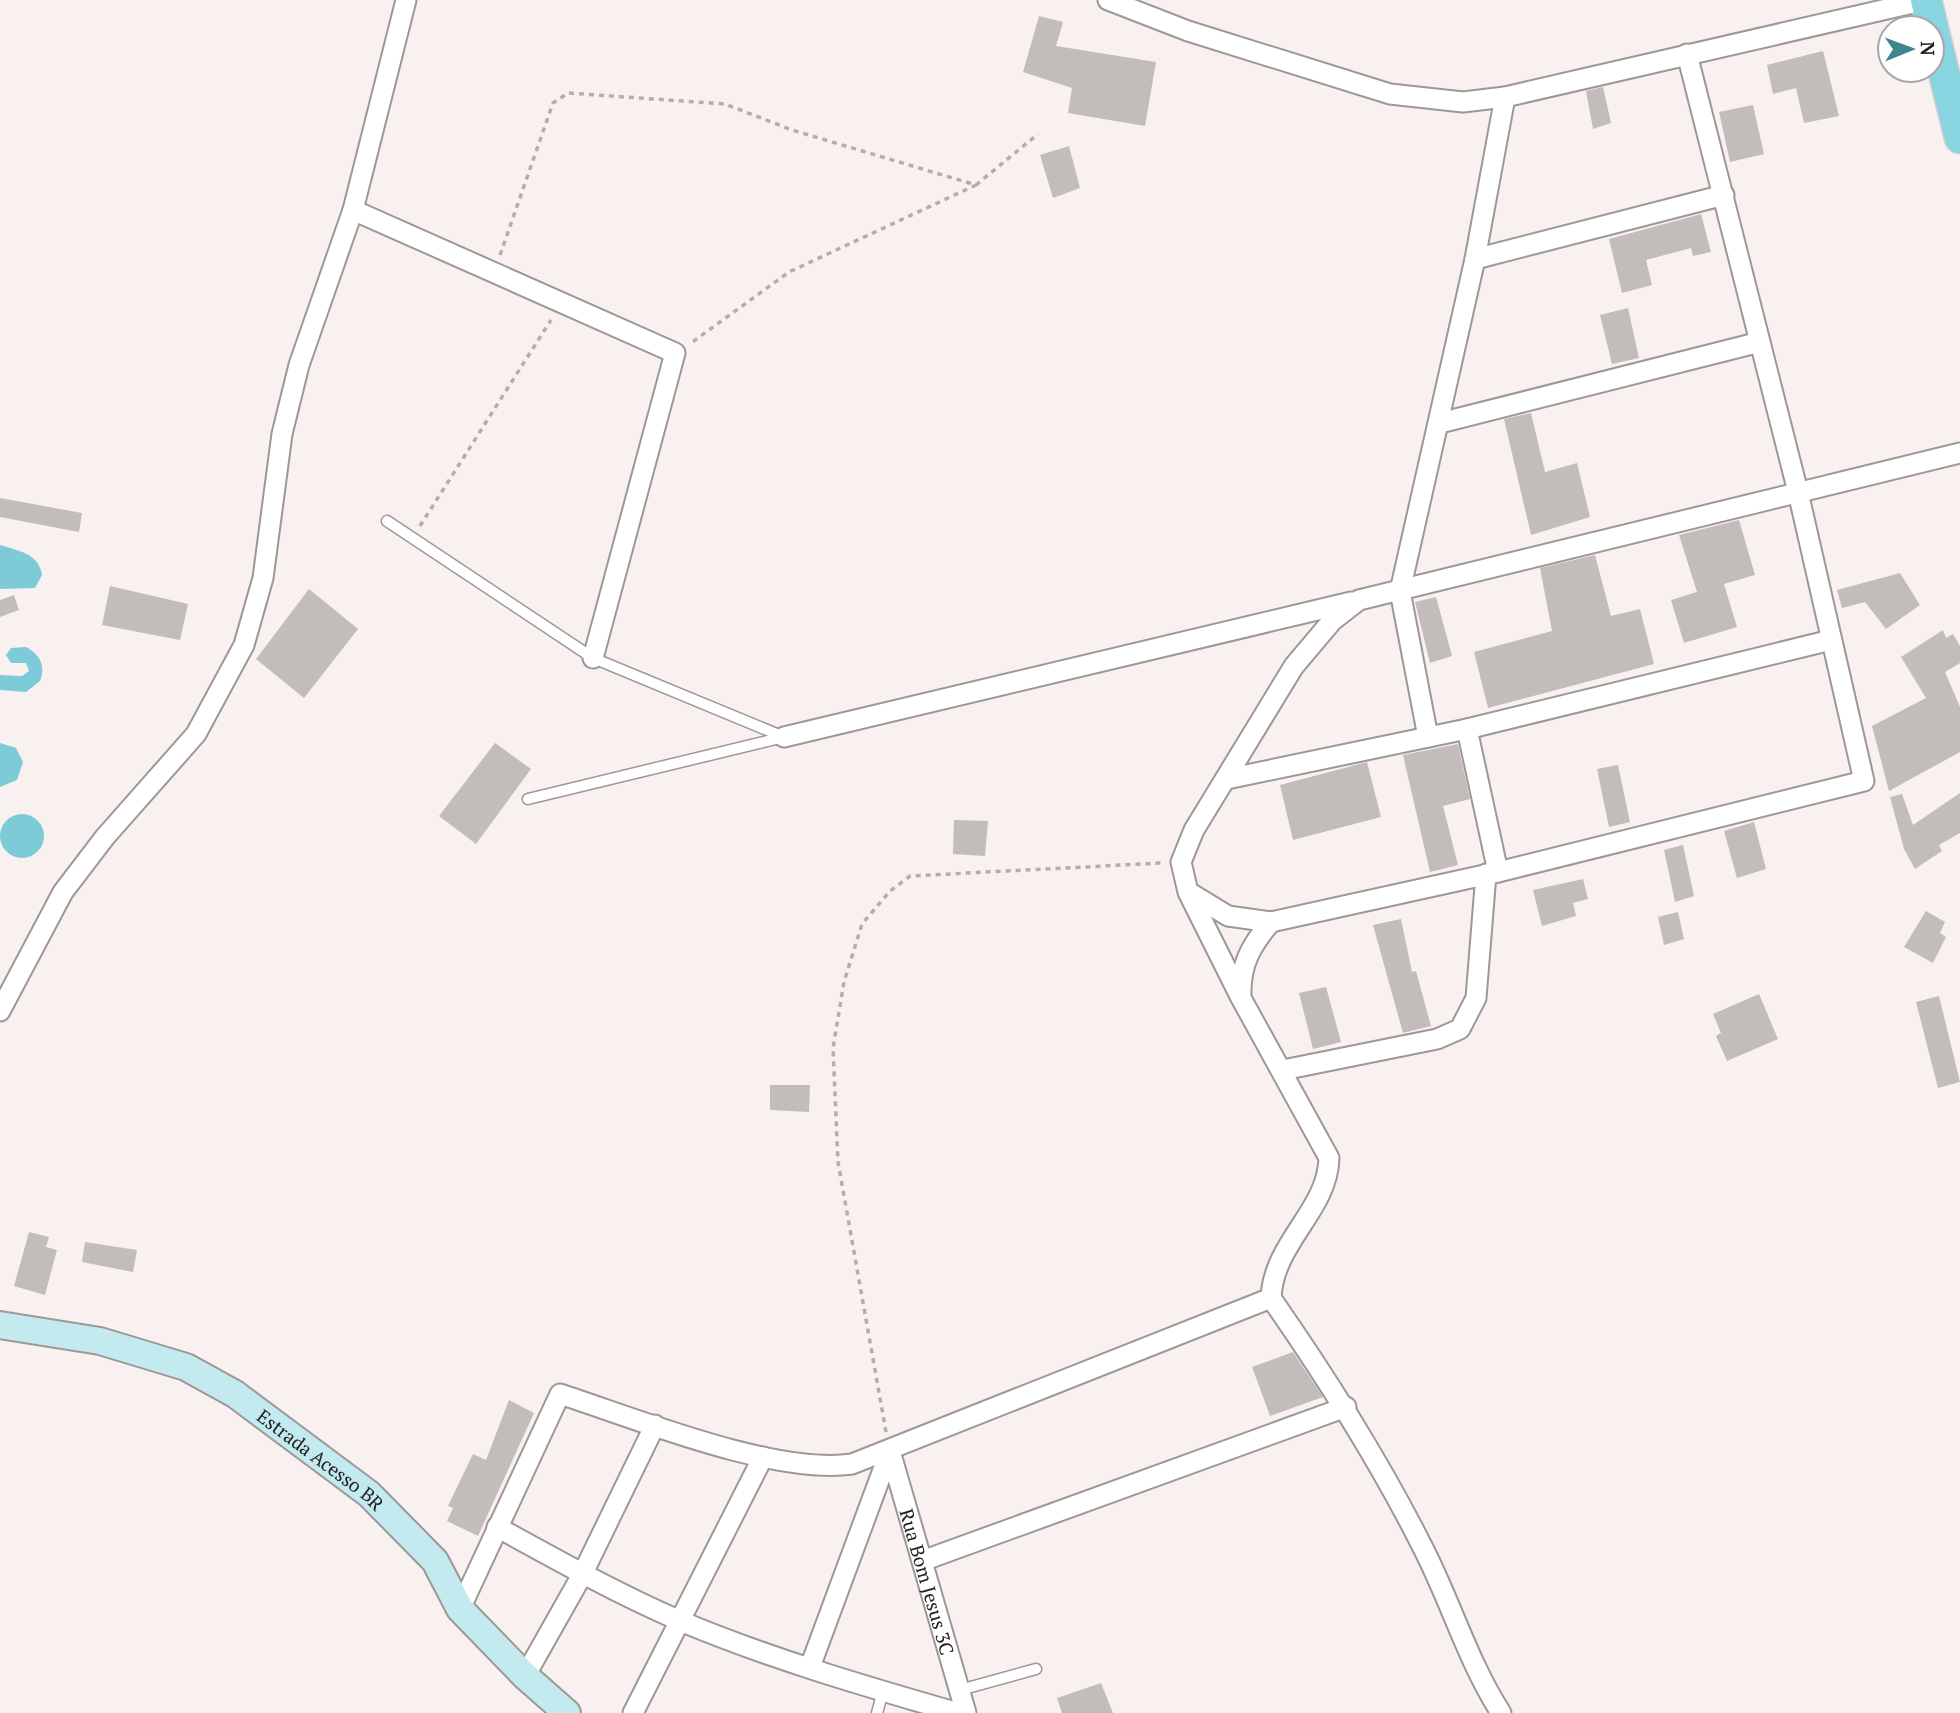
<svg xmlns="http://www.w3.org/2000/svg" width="1960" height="1713" font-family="'PT Serif',serif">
<rect width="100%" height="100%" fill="#f8f1f0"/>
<path fill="#7dcad8" d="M0,545C18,551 39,553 42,575L35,588L0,589Z
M26,647C40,654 46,666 40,681L26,692L0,690V675L22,676L29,671L26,663H11L6,655L11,648Z
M0,743L16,748L23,762L17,780L0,787Z
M0 836a22 22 0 1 1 44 0a22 22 0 1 1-44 0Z"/>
<path fill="#c2bcbb" d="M1039,16L1063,22L1056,46L1156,62L1145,126L1068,113L1072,88L1023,72Z
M1823,51L1839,116L1804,123L1796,88L1773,94L1767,65Z
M1603,87L1611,123L1593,129L1586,91Z
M1753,105L1764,154L1730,162L1719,112Z
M1069,146L1080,188L1053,198L1040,155Z
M1701,214L1711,252L1693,256L1691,248L1646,260L1652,285L1622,293L1609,239Z
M1628,308L1639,358L1612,364L1600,315Z
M1531,413L1545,472L1577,463L1590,517L1531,535L1504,419Z
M0,498L82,513L79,532L0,517Z
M1739,520L1755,575L1724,584L1737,627L1684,643L1671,600L1697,592L1679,535Z
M1595,555L1611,616L1640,609L1654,664L1488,708L1474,652L1552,631L1540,568Z
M1900,573L1920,605L1886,629L1865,602L1842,608L1837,590Z
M110,586L188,604L180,640L102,625Z
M309,589L358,629L304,698L256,659Z
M14,595L19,610L0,617V600Z
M1436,597L1452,656L1430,663L1415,602Z
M1943,630L1946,638L1953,634L1960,646V663L1945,672L1960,707V752L1889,791L1872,726L1926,698L1901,657Z
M495,743L531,769L476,844L439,816Z
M1458,744L1470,799L1443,806L1458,865L1430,872L1403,755Z
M1367,762L1381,817L1293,840L1280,785Z
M1618,765L1630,822L1609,827L1597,769Z
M1960,793V833L1939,845L1942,851L1915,869L1904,849L1890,797L1902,794L1913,825Z
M954,820L988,821L985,856L953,854Z
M1754,822L1766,869L1737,878L1724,831Z
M1683,845L1694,896L1675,902L1664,850Z
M1583,879L1588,899L1573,903L1576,916L1542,926L1533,890Z
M1926,911L1945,922L1940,933L1946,937L1933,963L1904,947Z
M1678,912L1684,939L1664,945L1658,917Z
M1401,919L1412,972L1416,971L1431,1026L1403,1033L1373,925Z
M1326,987L1341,1042L1313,1049L1299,993Z
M1759,994L1778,1039L1727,1061L1716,1036L1721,1033L1713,1014Z
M1939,996L1960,1082L1938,1088L1916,1002Z
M770,1085H810L809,1112L770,1110Z
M29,1232L49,1237L46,1247L57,1250L45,1295L14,1286Z
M85,1242L137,1250L133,1272L82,1262Z
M1293,1352L1323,1397L1270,1416L1252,1367Z
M509,1400L534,1413L478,1536L447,1521L453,1508L448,1506L473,1454L486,1460Z
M1101,1683L1113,1713H1062L1057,1698Z"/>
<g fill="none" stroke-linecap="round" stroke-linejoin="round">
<defs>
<path id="lane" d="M387,521L593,658L784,737
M528,799L784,737
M960,1690L1036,1669
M877,1713L883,1691"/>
<g id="street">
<path d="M1108,0L1188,31L1390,94L1463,102L1505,97L1926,0"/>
<path d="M353,210L675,353L593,658"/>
<path d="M1475,259L1505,97"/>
<path d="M1440,423L1760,342"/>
<path d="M1467,729L1498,872"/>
<path d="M784,737L1351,602"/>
<path d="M1428,737L1400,591L1475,259L1724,195"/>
<path d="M1227,779L1467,729L1831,640"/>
<path d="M1192,894L1228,916L1271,922L1498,872L1864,781L1798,492L1687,54"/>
<path d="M1241,996C1240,965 1251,945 1271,922"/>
<path d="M0,1011L63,892L105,837L196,734L244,645L263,578L282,434L299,365L353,210L406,0"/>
<path d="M1283,1070L1437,1039L1460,1029L1476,998L1486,874"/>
<path d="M1271,1298C1326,1377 1377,1457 1421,1544C1450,1599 1467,1660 1501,1713"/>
<path id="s1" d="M890,1451L966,1713"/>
<path d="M497,1527C557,1560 616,1593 678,1620C768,1658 864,1686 958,1713"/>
<path d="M922,1561L1346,1407"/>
<path d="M460,1609L560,1394C637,1419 774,1475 852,1464L1271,1298C1273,1243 1328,1210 1329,1158L1241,998L1188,892L1181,862L1194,830L1294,666L1332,621L1359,600L1960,453"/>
<path d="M810,1667L890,1451"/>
<path d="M525,1676L582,1575L655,1425"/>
<path d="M633,1713L763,1457"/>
</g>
<g id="secondary">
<path id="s2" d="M0,1325L100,1341L186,1367L235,1394L369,1494L435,1561L460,1609L525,1676L567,1713"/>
</g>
<path id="primary" d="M1926,0L1960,138"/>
</defs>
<use href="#lane" stroke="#9e9797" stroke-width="13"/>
<use href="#street" stroke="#9e9797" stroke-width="23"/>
<use href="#secondary" stroke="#9e9797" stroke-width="30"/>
<use href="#primary" stroke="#cfcece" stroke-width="33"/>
<path stroke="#b3adac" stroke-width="3.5" stroke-dasharray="5 5" stroke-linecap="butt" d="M976,185L1038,134
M500,255L553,103L568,93L725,104L792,130L976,185L789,272L691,343
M420,526L551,320
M886,1432L838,1162L833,1048L844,982L862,924L890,891L910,876L1161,863"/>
<use href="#lane" stroke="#fff" stroke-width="10"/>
<use href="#street" stroke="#fff" stroke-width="19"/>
<use href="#secondary" stroke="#c3eaef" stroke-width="26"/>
<use href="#primary" stroke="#88d4e0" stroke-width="30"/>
</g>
<g text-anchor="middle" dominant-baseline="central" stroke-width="5" stroke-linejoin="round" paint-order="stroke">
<g font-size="19" fill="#232020" stroke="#fff">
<text stroke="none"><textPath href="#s2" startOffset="355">Estrada Acesso BR</textPath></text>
<text stroke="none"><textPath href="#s1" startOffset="136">Rua Bom Jesus 3C</textPath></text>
</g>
</g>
<g transform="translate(1911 49) rotate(89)"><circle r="33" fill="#ffffff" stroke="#a7a6a6" stroke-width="2"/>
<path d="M0-5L12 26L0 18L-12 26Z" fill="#3f8590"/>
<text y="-10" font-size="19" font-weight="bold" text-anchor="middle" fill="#232020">N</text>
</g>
</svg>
